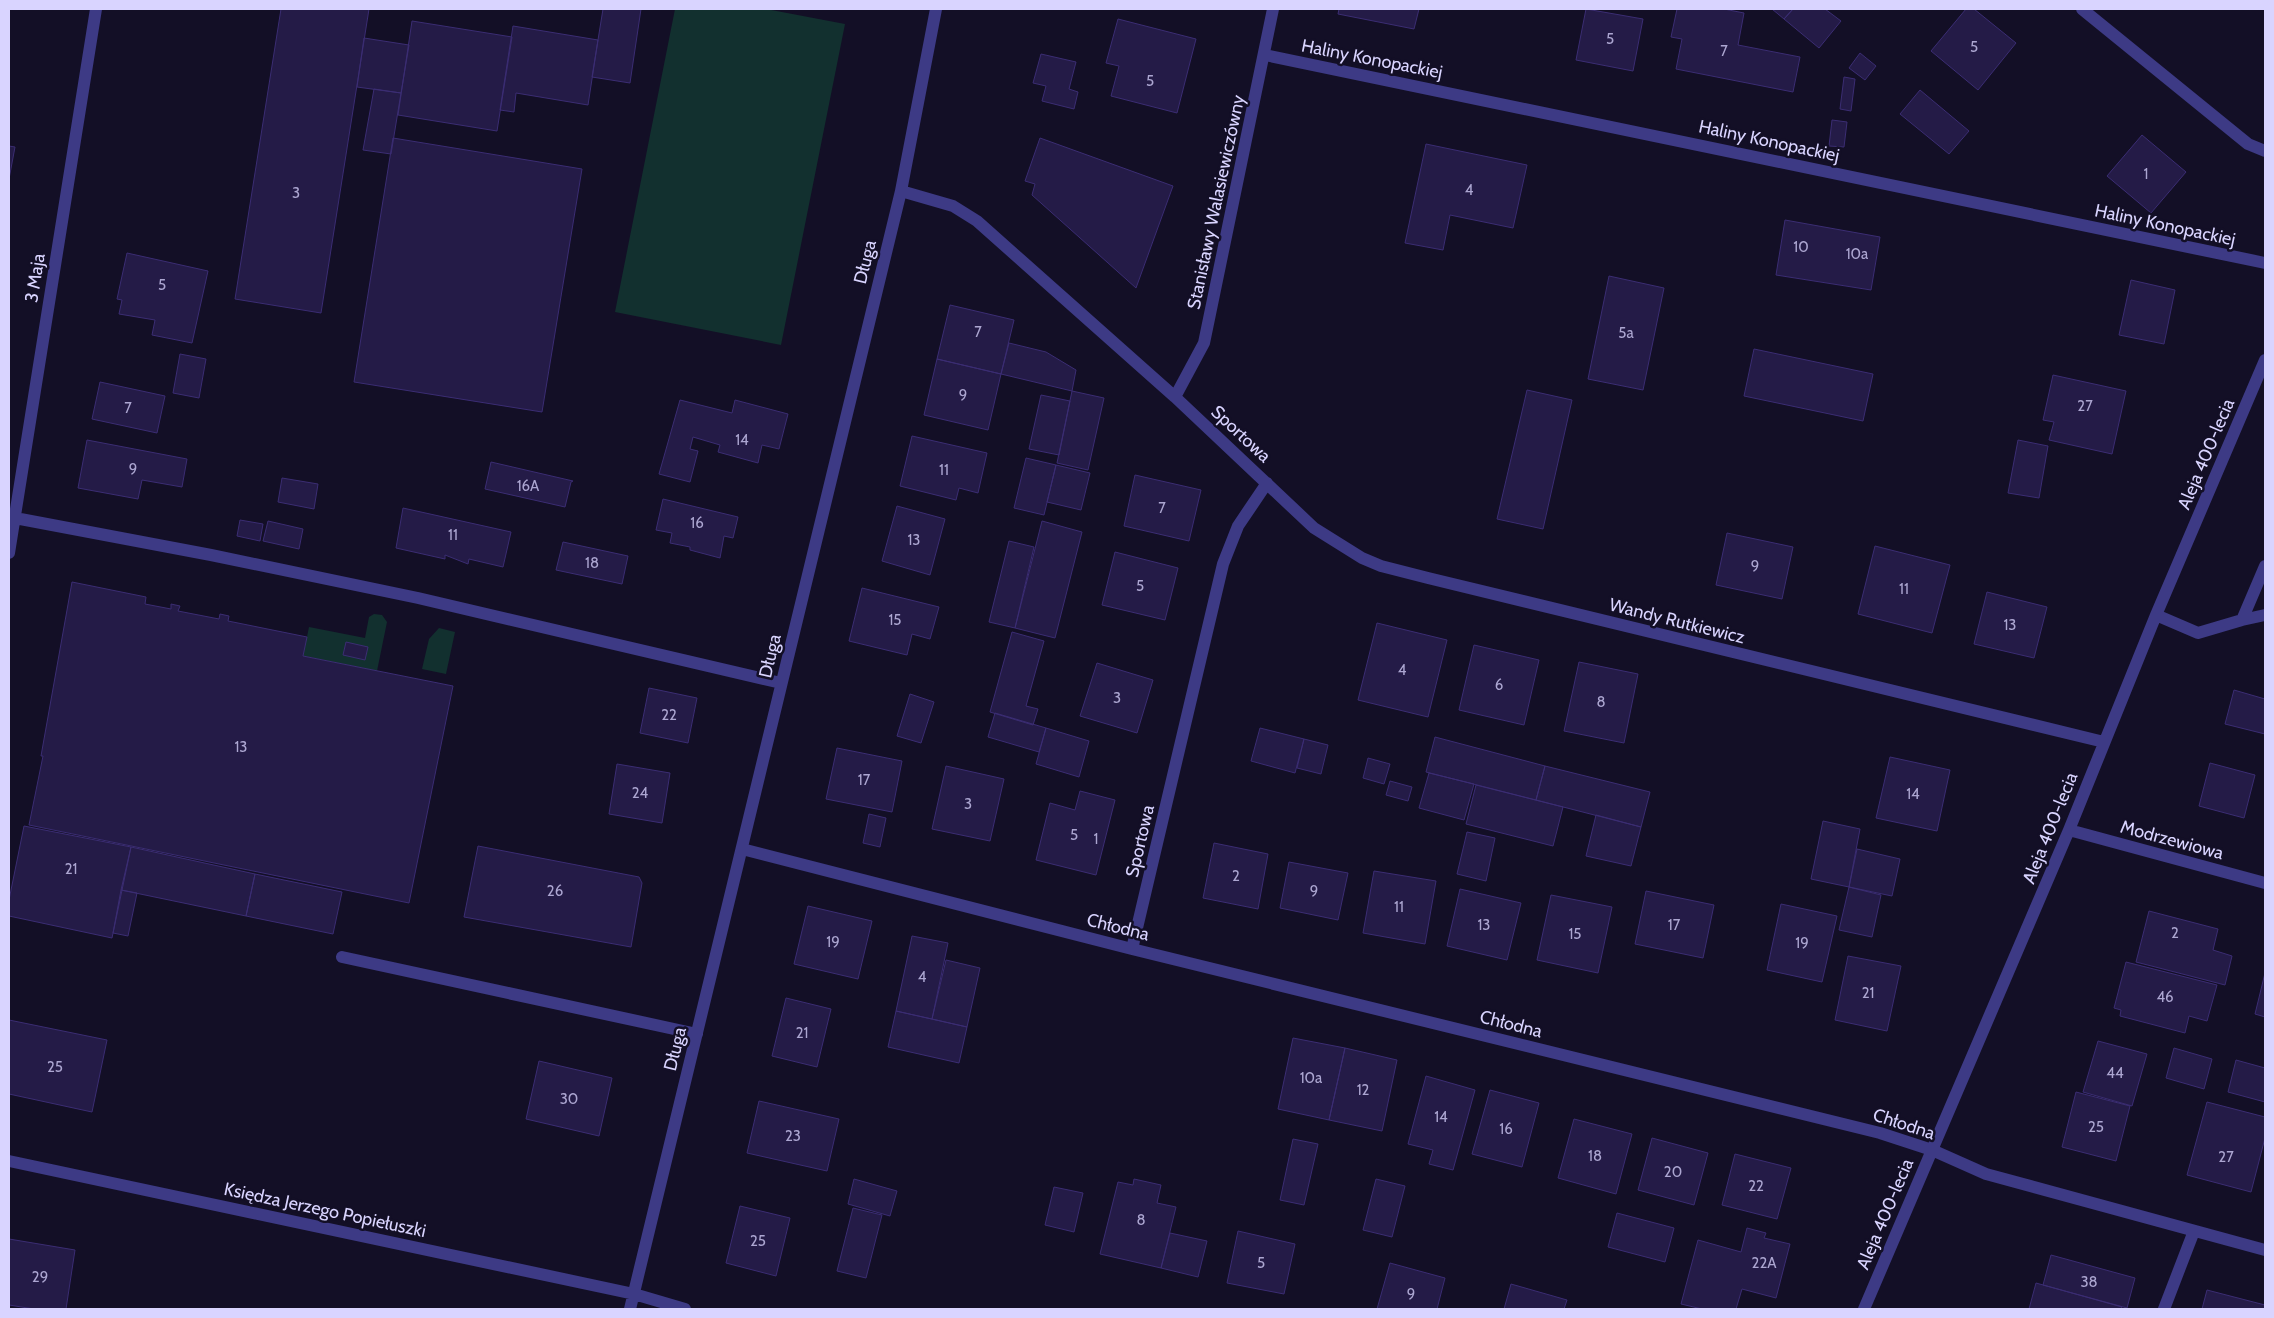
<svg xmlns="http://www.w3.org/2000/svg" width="2274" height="1318" font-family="Cabin,sans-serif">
<rect width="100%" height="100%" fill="#130f26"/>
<path fill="#12302f" d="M675,9H766L845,24L781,345L615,312Z
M374,614L382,615L387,622L377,671L303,656L309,627L365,638L369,617Z
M439,628L455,632L446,674L422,669L429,639Z"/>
<path fill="#241b47" stroke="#3b2d73" d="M281,9H369L321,313L235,299Z
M603,9H641L630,83L592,77Z
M1339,9H1419L1414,29L1338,14Z
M1586,9L1643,19L1633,71L1576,60Z
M1677,9H1724L1744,13L1738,45L1800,57L1793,92L1676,69L1682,39L1671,37Z
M1772,9H1793L1784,19Z
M1793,9H1825L1841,21L1819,48L1784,19Z
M1966,9H1974L2016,43L1978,90L1931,51Z
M1118,19L1196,39L1177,113L1111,96L1119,66L1106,63Z
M412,21L512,37L497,131L398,115Z
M513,26L598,40L588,105L516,93L514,112L500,110Z
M364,38L409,45L401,93L357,87Z
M1860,53L1876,66L1865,80L1849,68Z
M1041,54L1076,62L1069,89L1078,92L1074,109L1042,101L1046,86L1033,83Z
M1844,77L1855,79L1851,111L1840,109Z
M374,89L401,93L391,154L363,150Z
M1920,90L1969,131L1949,154L1900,114Z
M1832,120L1847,122L1844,147L1829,146Z
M2142,135L2186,172L2151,213L2107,176Z
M393,138L582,169L542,412L354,382Z
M1040,138L1173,186L1136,288L1032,195L1035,184L1025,181Z
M1426,144L1527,165L1513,228L1450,215L1443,250L1405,243Z
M9,146L15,147L9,179Z
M1785,220L1880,237L1871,290L1776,275Z
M127,253L208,271L192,343L152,335L155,320L119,314L122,300L117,299Z
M1609,276L1664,288L1643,390L1588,379Z
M2131,280L2175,290L2164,344L2119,335Z
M950,305L1014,320L1001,374L937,359Z
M1009,343L1046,352L1076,370L1072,391L1001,374Z
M1754,349L1873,374L1863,421L1744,396Z
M180,354L206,359L199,398L173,393Z
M937,359L1001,374L988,430L924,415Z
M2053,375L2126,391L2112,454L2049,440L2054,422L2043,420Z
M100,382L165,396L157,433L92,419Z
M1527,390L1572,400L1543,529L1497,519Z
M1072,391L1104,398L1088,470L1057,463Z
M1041,395L1070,401L1059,455L1029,449Z
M680,400L732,413L735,400L788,414L779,449L762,445L758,463L718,452L720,445L693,437L690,449L698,451L690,482L659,474Z
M912,436L987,453L978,493L959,488L956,500L900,486Z
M87,440L187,459L182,487L142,480L138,499L78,488Z
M2018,440L2048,446L2039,498L2008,493Z
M1026,458L1056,465L1044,515L1014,508Z
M491,462L573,481L571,482L565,507L485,489Z
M1056,465L1090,473L1081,510L1047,502Z
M1135,475L1201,490L1189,541L1124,526Z
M282,478L318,484L314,509L278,502Z
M663,499L738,517L733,538L724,536L720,558L690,550V547L670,543L672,533L656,530Z
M897,506L945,519L930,575L882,561Z
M403,508L511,532L503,567L469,559L468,564L445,555V559L396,548Z
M240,520L263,524L260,541L237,536Z
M268,521L303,529L299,549L263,541Z
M1042,521L1082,532L1055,638L1015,628Z
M1727,533L1793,547L1782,599L1716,585Z
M1009,541L1034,547L1015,628L989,622Z
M563,542L628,556L622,584L556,570Z
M1875,546L1950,565L1932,633L1858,614Z
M1115,552L1178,568L1165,620L1102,605Z
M72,582L146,597L145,604L171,609V604L180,606L178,611L219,619L220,614L229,616L228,621L307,637L303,656L453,686L409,903L29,825L43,756H41Z
M862,588L939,607L930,639L912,634L907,655L849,641Z
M1987,592L2047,607L2034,658L1974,644Z
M1377,623L1447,640L1428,717L1358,700Z
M1012,632L1044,641L1026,706L1038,709L1033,725L990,712Z
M346,642L368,647L365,660L343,655Z
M1474,645L1539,660L1524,725L1459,710Z
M1579,662L1638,674L1624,743L1564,731Z
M1097,663L1153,680L1137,733L1080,716Z
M649,688L697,698L688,743L640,733Z
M2234,690L2265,699V734L2225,724Z
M910,694L934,702L921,743L897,736Z
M995,713L1046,728L1039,752L988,737Z
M1046,728L1089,741L1079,777L1036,764Z
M1260,728L1304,739L1295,773L1251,761Z
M1435,737L1545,766L1536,800L1426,772Z
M1304,739L1328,745L1321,774L1297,768Z
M837,748L902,761L892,812L826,799Z
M1890,757L1950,770L1937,831L1876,818Z
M1368,758L1390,764L1384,784L1363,778Z
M2210,763L2255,775L2244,818L2199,806Z
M617,764L670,773L662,823L609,814Z
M946,766L1004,779L990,841L932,829Z
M1545,766L1650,792L1641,827L1536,800Z
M1429,773L1474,784L1464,820L1419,808Z
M1390,781L1412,787L1408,801L1386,795Z
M1476,785L1563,807L1553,846L1466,824Z
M1080,791L1115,800L1096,875L1036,860L1050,803L1075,810Z
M869,814L886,818L880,847L863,843Z
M1596,815L1641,827L1631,866L1586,856Z
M1823,821L1860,829L1849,887L1811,879Z
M24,826L131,847L112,938L9,916V900Z
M1467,832L1495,838L1486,881L1457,874Z
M1214,843L1268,854L1258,909L1203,898Z
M478,846L639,877L642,883L631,947L464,917Z
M131,847L255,874L246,916L121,890Z
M1857,849L1900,859L1892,896L1849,887Z
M1289,862L1348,873L1338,920L1280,908Z
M1374,871L1436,881L1425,944L1363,933Z
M255,874L342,892L333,934L246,916Z
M1849,887L1881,895L1872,937L1839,930Z
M1460,889L1521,903L1507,960L1447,946Z
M121,890L137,893L128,936L113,933Z
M1646,891L1714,905L1703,958L1635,944Z
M1551,895L1612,907L1598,973L1537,960Z
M1781,904L1837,916L1822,982L1767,970Z
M808,906L872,921L858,979L794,964Z
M2149,911L2218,929L2213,950L2232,956L2225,985L2136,962Z
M912,936L948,943L932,1019L896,1011Z
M1848,956L1901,966L1887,1031L1835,1020Z
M946,960L980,968L967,1027L932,1019Z
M2126,962L2217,985L2207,1021L2189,1016L2185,1033L2120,1016L2121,1010L2114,1008Z
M2265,973V1017L2255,1014Z
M786,998L831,1009L817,1067L772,1056Z
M896,1011L967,1027L959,1063L888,1047Z
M9,1020L107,1040L92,1112L9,1094Z
M1293,1038L1345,1048L1329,1120L1278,1109Z
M2098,1041L2147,1054L2132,1106L2083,1092Z
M1345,1048L1397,1060L1382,1131L1329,1120Z
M2174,1048L2212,1059L2204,1089L2166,1078Z
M2236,1060L2265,1068V1102L2228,1092Z
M539,1061L612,1078L599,1136L526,1119Z
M1426,1076L1475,1090L1453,1170L1429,1164L1433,1150L1408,1144Z
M1490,1090L1539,1103L1522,1167L1472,1154Z
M2076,1092L2130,1106L2116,1161L2062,1147Z
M759,1101L839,1119L827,1171L747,1153Z
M2207,1102L2265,1117V1138L2251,1192L2187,1175Z
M1574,1119L1632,1134L1616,1194L1558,1178Z
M1652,1138L1708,1153L1694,1205L1638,1190Z
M1293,1139L1318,1144L1304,1205L1280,1200Z
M1735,1154L1791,1168L1777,1219L1722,1205Z
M854,1179L897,1191L890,1216L848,1204Z
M1134,1179L1161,1185L1157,1203L1176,1207L1161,1268L1100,1254L1118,1182L1133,1185Z
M1376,1179L1405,1186L1392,1237L1363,1230Z
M1054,1187L1083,1193L1074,1232L1045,1225Z
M740,1206L790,1218L776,1276L726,1263Z
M853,1208L882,1215L866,1278L837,1271Z
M1617,1213L1674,1228L1665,1262L1608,1247Z
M1747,1228L1766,1233L1764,1238L1790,1244L1776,1298L1742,1289L1736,1309H1702L1681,1304L1698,1240L1741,1252Z
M1238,1231L1295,1244L1284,1294L1227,1283Z
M1170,1233L1207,1241L1198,1277L1161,1268Z
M9,1239L75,1250L66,1309H34L9,1305Z
M2051,1255L2135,1278L2127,1308L2043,1285Z
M1390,1263L1445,1278L1437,1309H1377Z
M2036,1283L2122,1307L2121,1309H2029Z
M1511,1284L1567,1300L1564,1309H1504Z
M2207,1290L2265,1305V1309H2202Z"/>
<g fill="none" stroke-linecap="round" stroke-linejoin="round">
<path stroke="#3d3a85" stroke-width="12" d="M2082,9L2248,144L2265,151
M1265,55L2265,263
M901,191L953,206L977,221L1175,397L1314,528L1362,558L1381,566L1428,578L2104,742
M1175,397L1204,343L1273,9
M15,518L211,555L418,598L781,683
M9,553L96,9
M2156,615L2198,633L2242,620L2265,566
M2242,620L2265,615
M2069,830L2265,883
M742,849L1132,949L1880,1133L1932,1150L1986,1174L2265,1250
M1132,949L1223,564L1238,526L1267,483
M342,957L697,1034
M9,1161L634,1294L685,1309
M630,1309L901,191L936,9
M1864,1309L2069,830L2156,615L2265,360
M2164,1309L2194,1231"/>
</g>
<g text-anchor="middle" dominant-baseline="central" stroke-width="5" stroke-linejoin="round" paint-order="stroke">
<g font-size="15" fill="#aca6d1">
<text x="1610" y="39">5</text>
<text x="1974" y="47">5</text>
<text x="1724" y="51">7</text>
<text x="1150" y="81">5</text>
<text x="2146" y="174">1</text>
<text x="1469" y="190">4</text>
<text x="296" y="193">3</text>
<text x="1801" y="247">10</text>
<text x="1857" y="254">10a</text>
<text x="162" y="285">5</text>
<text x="978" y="332">7</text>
<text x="1626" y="333">5a</text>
<text x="963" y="395">9</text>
<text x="2085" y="406">27</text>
<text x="128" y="408">7</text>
<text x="742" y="440">14</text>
<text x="133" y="469">9</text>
<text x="944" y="470">11</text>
<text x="528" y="486">16A</text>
<text x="1162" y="508">7</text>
<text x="697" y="523">16</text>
<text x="453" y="535">11</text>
<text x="914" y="540">13</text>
<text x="592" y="563">18</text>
<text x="1755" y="566">9</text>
<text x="1140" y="586">5</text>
<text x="1904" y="589">11</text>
<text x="895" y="620">15</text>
<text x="2010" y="625">13</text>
<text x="1402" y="670">4</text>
<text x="1499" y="685">6</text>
<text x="1117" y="698">3</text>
<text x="1601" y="702">8</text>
<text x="669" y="715">22</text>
<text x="241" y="747">13</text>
<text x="864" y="780">17</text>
<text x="640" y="793">24</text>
<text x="1913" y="794">14</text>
<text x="968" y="804">3</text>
<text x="1074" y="835">5</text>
<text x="1096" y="839">1</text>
<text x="71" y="869">21</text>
<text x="1236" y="876">2</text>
<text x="555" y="891">26</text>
<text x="1314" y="891">9</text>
<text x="1399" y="907">11</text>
<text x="1484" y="925">13</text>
<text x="1674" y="925">17</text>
<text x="2175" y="933">2</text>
<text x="1575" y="934">15</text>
<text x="833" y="942">19</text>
<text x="1802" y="943">19</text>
<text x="922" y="977">4</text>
<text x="1868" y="993">21</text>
<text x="2165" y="997">46</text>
<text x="802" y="1033">21</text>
<text x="55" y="1067">25</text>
<text x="2115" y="1073">44</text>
<text x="1311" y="1078">10a</text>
<text x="1363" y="1090">12</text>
<text x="569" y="1099">30</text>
<text x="1441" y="1117">14</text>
<text x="2096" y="1127">25</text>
<text x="1506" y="1129">16</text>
<text x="793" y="1136">23</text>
<text x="1595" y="1156">18</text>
<text x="2226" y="1157">27</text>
<text x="1673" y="1172">20</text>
<text x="1756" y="1186">22</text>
<text x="1141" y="1220">8</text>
<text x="758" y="1241">25</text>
<text x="1261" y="1263">5</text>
<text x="1764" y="1263">22A</text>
<text x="40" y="1277">29</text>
<text x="2089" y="1282">38</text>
<text x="1411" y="1294">9</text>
</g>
<g font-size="18" fill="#d9d4ff" stroke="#130f26">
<text transform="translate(1372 59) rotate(11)">Haliny Konopackiej</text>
<text transform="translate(1769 141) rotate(12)">Haliny Konopackiej</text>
<text transform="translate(1216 202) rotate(-78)">Stanisławy Walasiewiczówny</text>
<text transform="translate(2165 225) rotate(12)">Haliny Konopackiej</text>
<text transform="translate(865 262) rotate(-76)">Długa</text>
<text transform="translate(35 278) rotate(-81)">3 Maja</text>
<text transform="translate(1241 434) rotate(43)">Sportowa</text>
<text transform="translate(2206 454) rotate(-67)">Aleja 400-lecia</text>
<text transform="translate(1677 621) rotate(14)">Wandy Rutkiewicz</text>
<text transform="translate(770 656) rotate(-77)">Długa</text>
<text transform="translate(2050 828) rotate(-68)">Aleja 400-lecia</text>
<text transform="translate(2172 840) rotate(15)">Modrzewiowa</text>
<text transform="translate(1140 841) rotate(-77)">Sportowa</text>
<text transform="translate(1118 927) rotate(14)">Chłodna</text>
<text transform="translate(1511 1024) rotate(14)">Chłodna</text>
<text transform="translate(675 1049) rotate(-76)">Długa</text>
<text transform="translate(1904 1124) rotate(18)">Chłodna</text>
<text transform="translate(325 1210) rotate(12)">Księdza Jerzego Popiełuszki</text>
<text transform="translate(1885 1214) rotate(-67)">Aleja 400-lecia</text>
</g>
</g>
<rect width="2274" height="1318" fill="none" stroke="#d9d4ff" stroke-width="20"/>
</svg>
